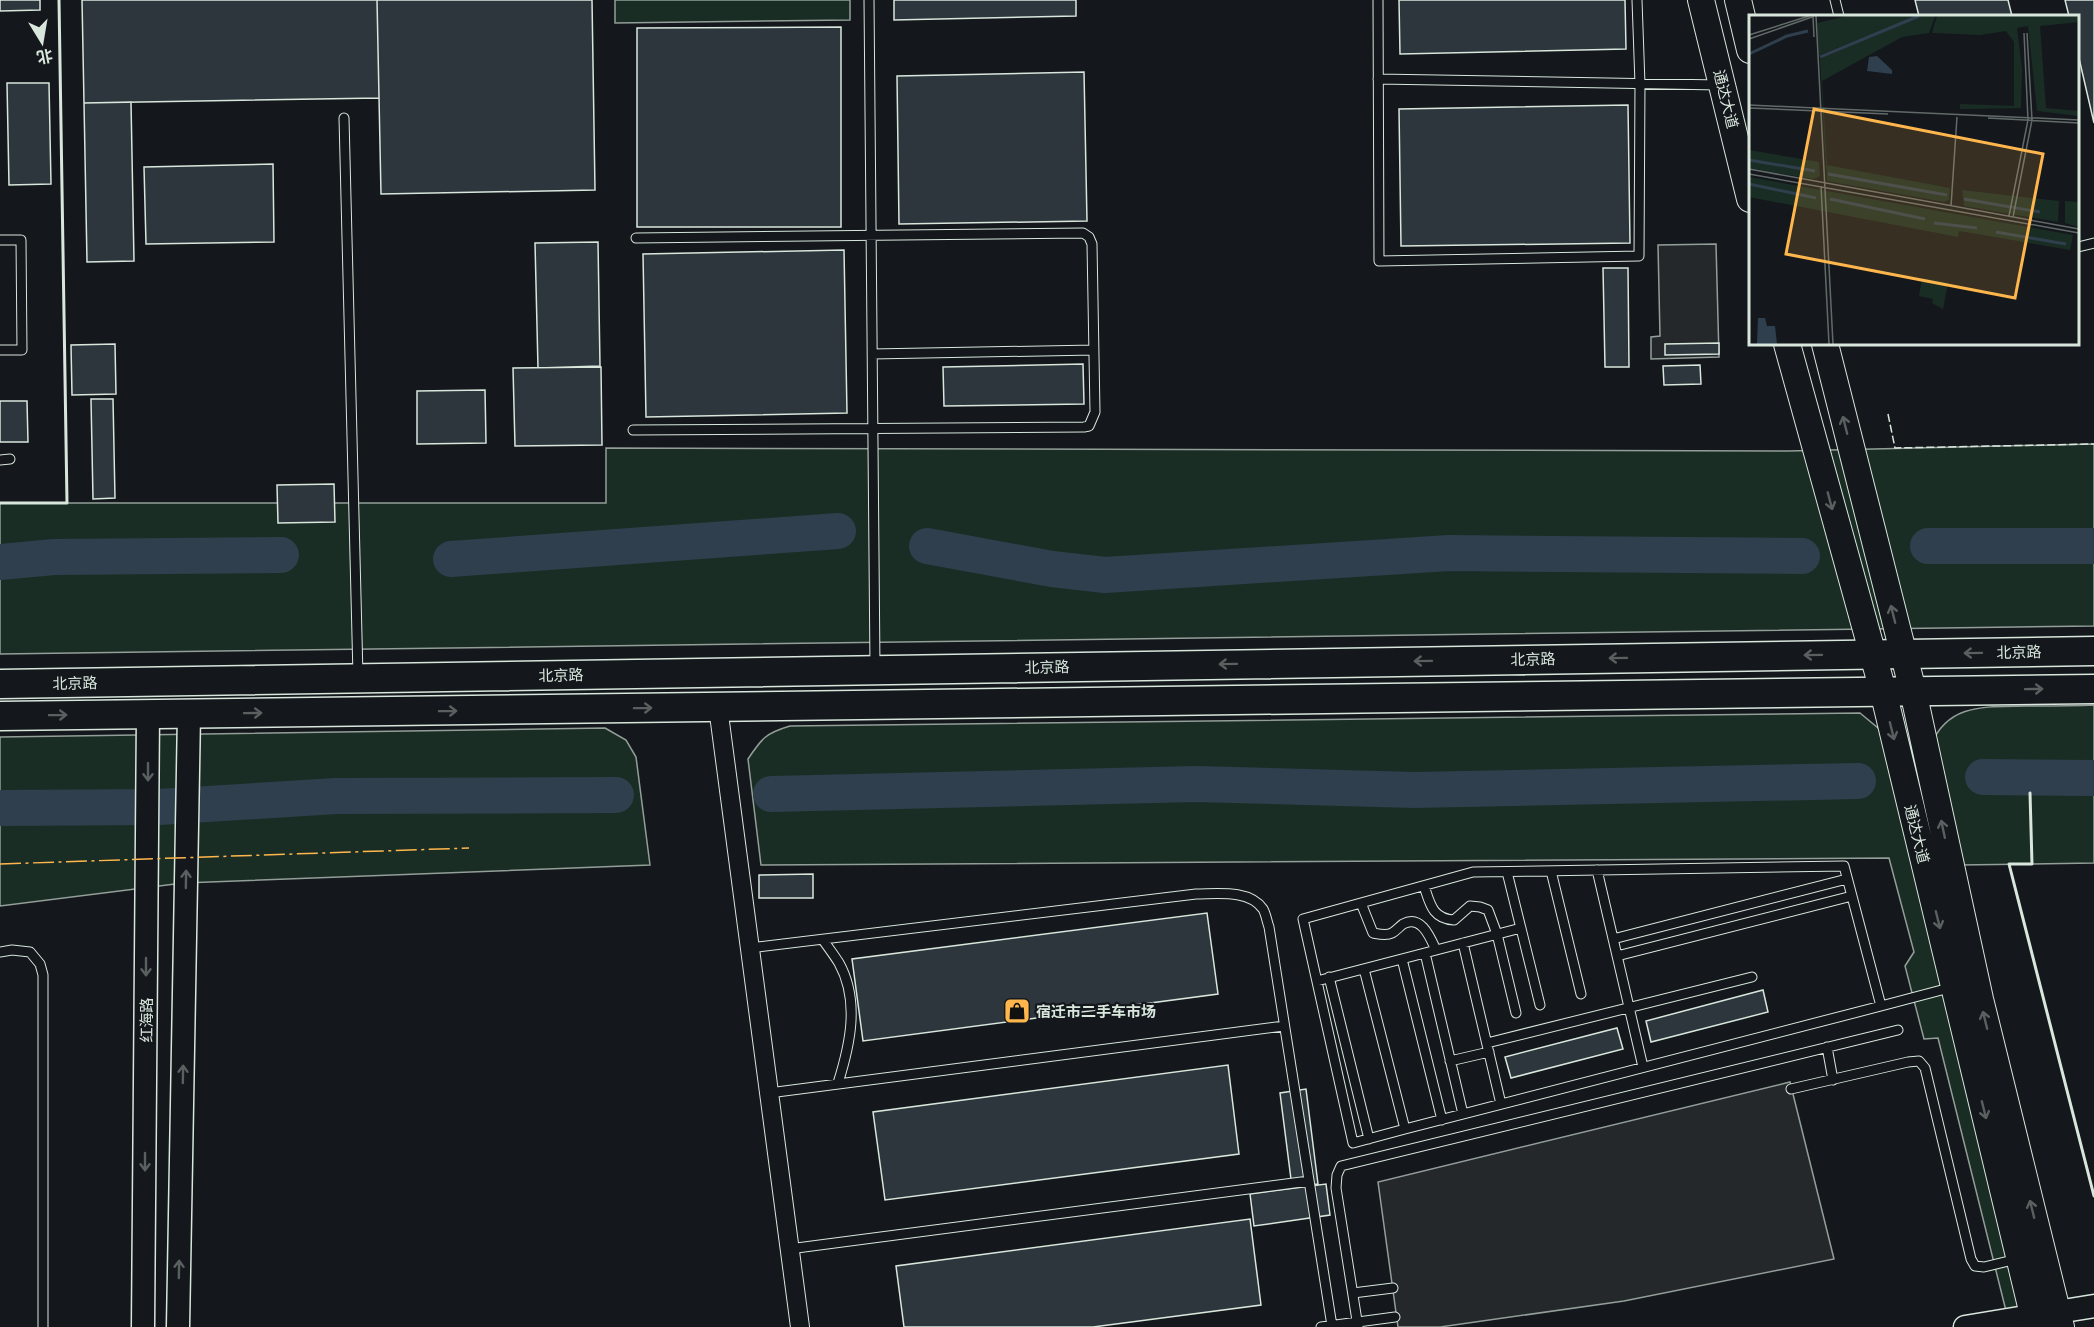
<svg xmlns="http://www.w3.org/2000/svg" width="2094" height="1327" font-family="Quicksand,'Noto Sans SC',sans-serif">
<rect width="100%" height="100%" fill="#14181c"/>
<path fill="#1a2d24" stroke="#939e99" stroke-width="1.5" d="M615,0H850V20L615,23Z
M2094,444V626L0,654V503H606V448L1788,451Z
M2094,705V863L1959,865L1931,745C1948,703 1986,707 2025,706C2048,706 2071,706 2094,705Z
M1860,713L1884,733L2025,1327H2010L1938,1038L1924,1039L1905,966L1914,952L1889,858L761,865L748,759C762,738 766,733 790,726Z
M605,728L626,740L636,757L650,865L183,883L0,906V737Z"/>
<path fill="#24282b" stroke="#939e99" stroke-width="1.5" d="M1716,244L1719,357L1651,359V337L1660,336L1658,245Z
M1790,1082L1834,1259L1624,1301L1440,1327H1398L1378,1182Z"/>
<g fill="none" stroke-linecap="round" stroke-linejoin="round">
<path stroke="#2f3f4d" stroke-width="36" d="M927,546L1052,569L1105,575L1449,553L1802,556
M1928,546H2094
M451,559L838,531
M0,562L54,557L281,555
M1983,777L2094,778
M771,794L1196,784L1414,790L1858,781
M0,808L159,807L336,796L616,795"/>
</g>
<path fill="#2c363c" stroke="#d8e6dc" stroke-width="1.5" d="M0,0H40V10L0,11Z
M82,0H377L379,98L84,103Z
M377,0H592L595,190L381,194Z
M894,0H1076V16L894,20Z
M1399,0H1625L1626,49L1400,54Z
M1915,0H2008L2012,16H1919Z
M2065,0H2094V123L2078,54V16H2069Z
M841,27V227H637V28Z
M1084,72L1087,221L899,224L897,76Z
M7,83H49L51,184L9,185Z
M131,102L134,261L87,262L84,103Z
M1628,105L1630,243L1401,246L1399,109Z
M273,164L274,242L146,244L144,167Z
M598,242L600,366L538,368L535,243Z
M844,250L847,413L646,417L643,254Z
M1603,268H1628L1629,367H1605Z
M1719,343V354L1665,355V344Z
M115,344L116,394L72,395L71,345Z
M1083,364L1084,404L944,406L943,367Z
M1700,365L1701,384L1664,385L1663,366Z
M601,367L602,445L515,446L513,368Z
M485,390L486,443L417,444V391Z
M91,399H113L115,498L93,499Z
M0,401H27L28,442H0Z
M334,484L335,522L278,523L277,485Z
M813,874V898H759V875Z
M1207,913L1218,994L863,1041L852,959Z
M1763,990L1768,1012L1651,1042L1646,1021Z
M1617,1028L1623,1049L1511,1078L1505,1057Z
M1228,1065L1239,1154L885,1200L873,1112Z
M1306,1089L1318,1184L1292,1187L1280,1093Z
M1326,1184L1330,1215L1254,1226L1250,1194Z
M1250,1219L1261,1305L1093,1327H904L896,1266Z"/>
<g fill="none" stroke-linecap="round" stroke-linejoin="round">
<defs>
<path id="service" d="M869,0L875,667
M1378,0L1379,261L1639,256L1640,84L1637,0
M1835,0L1839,16
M1378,79L1720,85
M344,118L358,676
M0,240H21L22,350H0
M2078,247L2094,243
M872,354L1094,350
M633,430L1084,427L1089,426L1095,412L1092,244L1089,237L1083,233L636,238
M0,460L10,459
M1597,870L1643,1067
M1551,871L1581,994
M1507,872L1540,1005
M1424,886C1430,903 1432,919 1454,920L1470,906L1480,907L1488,910L1497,934L1516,1013
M1361,903L1373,933C1379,934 1386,936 1392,933C1396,931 1399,927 1403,924C1421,914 1430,937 1436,950
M1613,939L1847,879
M823,940C828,947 834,955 839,963C860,1001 850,1045 838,1083
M1463,943L1501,1104
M750,948L1196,894C1216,894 1249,889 1263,909C1266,914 1267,922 1269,927L1332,1326
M0,952L12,950L30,952L40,964L43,975V1327
M1425,953L1463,1114
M1617,956L1852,896
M1402,959L1442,1120
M1364,969L1405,1129
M1329,977L1369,1139
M1317,981L1521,928
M1881,1006L1844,866L1473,872L1303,919L1353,1143L1405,1129L1881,1006L1953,987
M1487,1043L1752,977
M1827,1047L1833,1080
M1450,1061L1489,1052
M1791,1089L1908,1062L1919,1061L1925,1068L1971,1259L1975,1266L1984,1267L2017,1259
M769,1093L1284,1026
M789,1249L1309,1181
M1353,1293L1393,1288
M1321,1327L1395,1317
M1358,1327L1336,1188L1337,1175L1341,1166L1898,1030"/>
<path id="minor" d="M718,707L800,1327"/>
<path id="tertiary" d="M143,1327L148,713
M178,1327L189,714
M1965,1327L2094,1306"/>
<path id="secondary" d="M1701,0L1750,199
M1738,0L1750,50
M1787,344L1883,691L2036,1327
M1825,344L1913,691L1980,999L2061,1327"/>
<path id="primary" d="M0,684L2094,651
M0,716L2094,689"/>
</defs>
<use href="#service" stroke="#d8e6dc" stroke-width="11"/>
<use href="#minor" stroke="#d8e6dc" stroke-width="20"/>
<use href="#tertiary" stroke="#d8e6dc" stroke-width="25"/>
<use href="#secondary" stroke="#d8e6dc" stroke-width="28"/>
<use href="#primary" stroke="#d8e6dc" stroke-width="31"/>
<use href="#service" stroke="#14181c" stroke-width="9"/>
<use href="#minor" stroke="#14181c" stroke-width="18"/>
<use href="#tertiary" stroke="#14181c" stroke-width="22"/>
<use href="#secondary" stroke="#14181c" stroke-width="26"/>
<use href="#primary" stroke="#14181c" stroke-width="28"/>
<path stroke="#d8e6dc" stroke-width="1.5" stroke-dasharray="8 3" stroke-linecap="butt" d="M1888,414L1895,448L2094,444"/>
<path stroke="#d8e6dc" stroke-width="3" d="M0,503H67L59,0
M2030,793L2032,864H2009L2094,1196"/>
<path stroke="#ffb74d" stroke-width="1.5" stroke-dasharray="21 4.5 3 4.5" stroke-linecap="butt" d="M0,864L469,848"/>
</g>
<defs><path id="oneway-shaft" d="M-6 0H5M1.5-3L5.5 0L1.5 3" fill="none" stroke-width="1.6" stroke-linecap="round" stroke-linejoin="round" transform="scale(1.5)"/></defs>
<g stroke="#59605f">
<use href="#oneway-shaft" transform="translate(1845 425) rotate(-104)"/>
<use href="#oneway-shaft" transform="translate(1830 501) rotate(75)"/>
<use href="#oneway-shaft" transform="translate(1893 614) rotate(-104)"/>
<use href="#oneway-shaft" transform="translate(1973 653) rotate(179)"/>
<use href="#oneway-shaft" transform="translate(1813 655) rotate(179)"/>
<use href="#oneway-shaft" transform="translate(1618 658) rotate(179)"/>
<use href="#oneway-shaft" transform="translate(1423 661) rotate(179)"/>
<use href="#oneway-shaft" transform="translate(1228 664) rotate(179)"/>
<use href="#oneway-shaft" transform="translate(2034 689) rotate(-1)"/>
<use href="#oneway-shaft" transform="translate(643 708) rotate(-1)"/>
<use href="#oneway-shaft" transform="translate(448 711) rotate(-1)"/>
<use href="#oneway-shaft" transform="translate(253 713) rotate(-1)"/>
<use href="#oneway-shaft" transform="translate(58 715) rotate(-1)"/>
<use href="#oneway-shaft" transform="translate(1892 731) rotate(76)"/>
<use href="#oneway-shaft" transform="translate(148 772) rotate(90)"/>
<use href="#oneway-shaft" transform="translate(1943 829) rotate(-102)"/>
<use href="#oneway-shaft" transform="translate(186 879) rotate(-89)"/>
<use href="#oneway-shaft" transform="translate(1938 920) rotate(76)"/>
<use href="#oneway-shaft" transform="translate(146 967) rotate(90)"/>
<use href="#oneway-shaft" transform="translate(1985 1020) rotate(-104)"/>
<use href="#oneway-shaft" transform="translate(183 1074) rotate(-89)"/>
<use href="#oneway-shaft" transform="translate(1984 1110) rotate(76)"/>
<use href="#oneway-shaft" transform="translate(145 1162) rotate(90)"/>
<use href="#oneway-shaft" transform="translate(2032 1209) rotate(-104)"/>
<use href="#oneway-shaft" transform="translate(179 1269) rotate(-89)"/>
</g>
<defs>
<symbol id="shop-square" viewBox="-11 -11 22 22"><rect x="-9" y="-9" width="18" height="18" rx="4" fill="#ffb74d" stroke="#14181c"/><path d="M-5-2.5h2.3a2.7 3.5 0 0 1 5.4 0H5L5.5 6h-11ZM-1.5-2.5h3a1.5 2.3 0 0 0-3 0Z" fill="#111"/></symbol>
</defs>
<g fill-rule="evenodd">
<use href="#shop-square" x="1002" y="996" width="30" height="30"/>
</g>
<g text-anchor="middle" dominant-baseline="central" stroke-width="4.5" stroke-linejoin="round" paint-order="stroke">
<g font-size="15" fill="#d8e6dc" stroke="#14181c">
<text transform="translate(1726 99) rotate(76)">通达大道</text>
<text transform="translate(2019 652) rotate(-1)">北京路</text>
<text transform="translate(1533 659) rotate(-1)">北京路</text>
<text transform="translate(1047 667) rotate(-1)">北京路</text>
<text transform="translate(561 675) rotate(-1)">北京路</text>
<text transform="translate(75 683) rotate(-1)">北京路</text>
<text transform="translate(1917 834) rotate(76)">通达大道</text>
<text transform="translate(146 1020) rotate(-90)">红海路</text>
</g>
<g font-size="15" font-weight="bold" fill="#d8e6dc" stroke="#14181c" text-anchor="start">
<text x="1036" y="1011">宿迁市二手车市场</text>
</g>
</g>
<g transform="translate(1749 15)">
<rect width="330" height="330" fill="#14181c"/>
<path d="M99,1H168L70,40L68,8ZM172,1H186L180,18L153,22L73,66L78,150L201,173L200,185L195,187L78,166L71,44ZM188,1H330V7L291,11L297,93L330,96V101L288,96L279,11L268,13L273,54L272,93L211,94V89L265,91V27L257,16L231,20L183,18ZM0,135L70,147L71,161L65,164L0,153ZM0,162L324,220L321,235L210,216L209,222L0,182ZM213,175L310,186L309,207L215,191ZM316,186L330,187V212L316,208ZM173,263L199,268L194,294L183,288L184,284L170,281Z" fill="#1a2d24"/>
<path d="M128,41L143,55V59L118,56L120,42ZM9,303H16L18,311H26L28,329H8Z" fill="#2f3f4d"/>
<path fill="none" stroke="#2f3f4d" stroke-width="3" d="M0,39L38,21L59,16M71,42L170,1M0,145L66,156M79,159L198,180M0,169L67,183M81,184L176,204M215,184L291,197M185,208L228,213M247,217L317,229"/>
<path fill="none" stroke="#626a69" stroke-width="1.5" d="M64,1L65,22M67,1L84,329M0,20L60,1M0,24L63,2M0,90L330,105M0,93L139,99M239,103L330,108M0,154L330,214M0,159L330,218M72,171L80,329M202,191L208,102M260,201L279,105L275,18M264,202L283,105L278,18"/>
<path fill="#ffb74d" fill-opacity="0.15" stroke="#ffb74d" stroke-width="3" d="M65,94L294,139L266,283L37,239Z"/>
<rect width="330" height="330" fill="none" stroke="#d8e6dc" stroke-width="3"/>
</g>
<g transform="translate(42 42) rotate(169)" stroke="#14181c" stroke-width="4.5" paint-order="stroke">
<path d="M0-4.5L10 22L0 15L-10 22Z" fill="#d8e6dc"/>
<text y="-9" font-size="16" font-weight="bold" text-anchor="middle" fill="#d8e6dc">北</text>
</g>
</svg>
